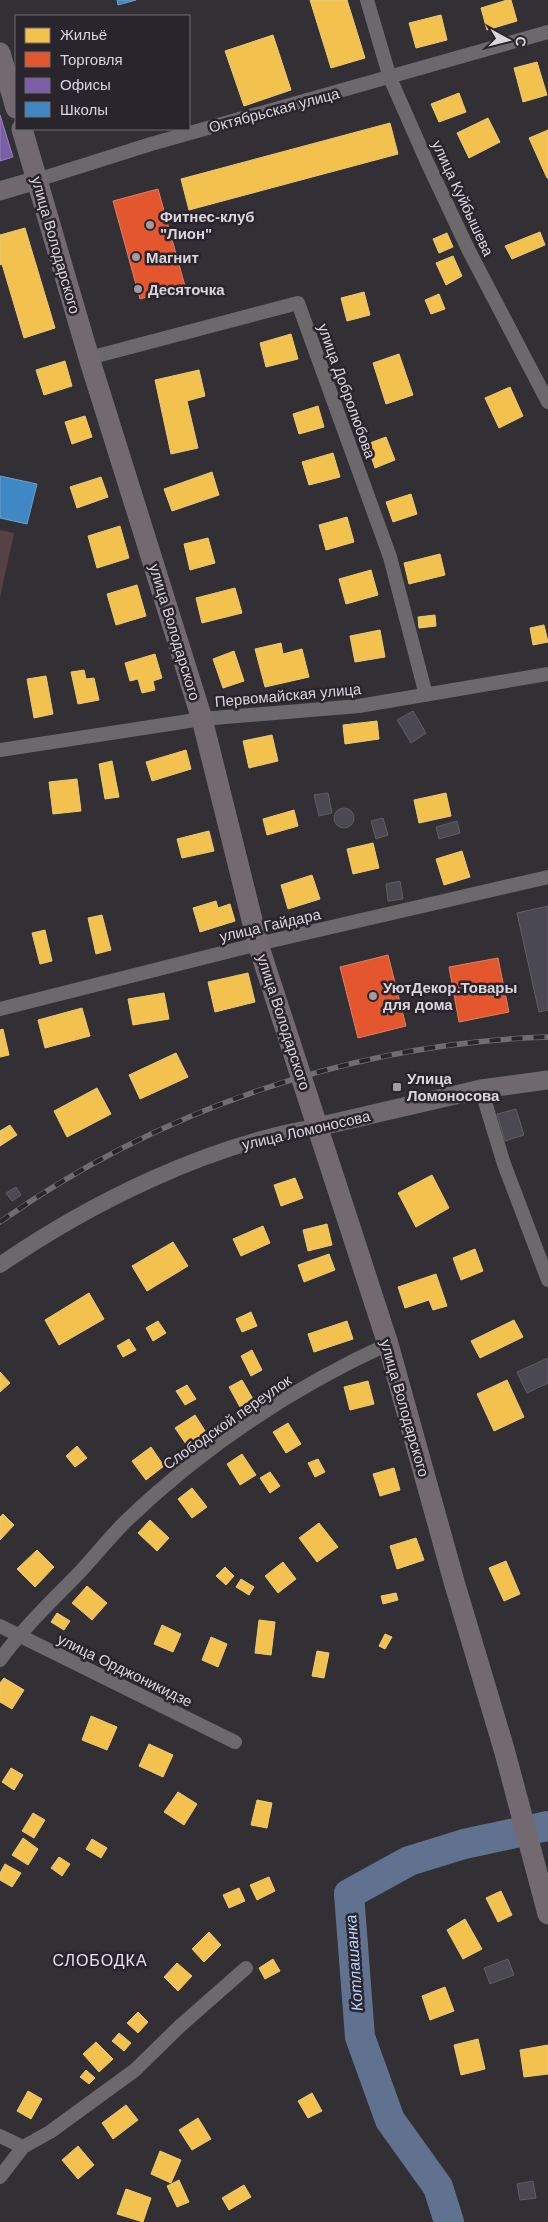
<svg xmlns="http://www.w3.org/2000/svg" width="548" height="2222" font-family="Helvetica,sans-serif">
<style>
.green{fill:#574144}
.homes{fill:#f2c14e;stroke:#ebc778}
.shops{fill:#e4572e;stroke:#e17d62}
.offices{fill:#7b5ea7;stroke:#9882b7}
.schools{fill:#3f88c5;stroke:#6e9fcc}
.lines{fill:none;stroke-linecap:round;stroke-linejoin:round}
.river{stroke:#60728f;stroke-width:30}
.building{fill:#4a4850;stroke:#605e63}
.minor{stroke:#6c696d;stroke-width:14}
.tertiary{stroke:#6c696d;stroke-width:16}
.secondary{stroke:#6f696f;stroke-width:19}
.primary{stroke:#736a71;stroke-width:21}
.rail-casing{stroke:#6f6d70;stroke-width:5.5}
.rail{stroke:#2a242d;stroke-width:4;stroke-dasharray:11;stroke-linecap:butt}
.poi-dot{fill:#a09ca1;stroke:#2a242d;stroke-width:2}
.labels{text-anchor:middle;dominant-baseline:central;stroke-width:5;stroke-linejoin:round;paint-order:stroke}
.street-label{font-size:15px;fill:#dad6db;stroke:#2a242d}
.poi-label{font-size:15px;font-weight:bold;fill:#dad6db;stroke:#2a242d;text-anchor:start}
.neighbourhood-label{font-size:16px;letter-spacing:1px;fill:#e9e1ed;stroke:#2a242d}
.water-label{font-size:16px;font-style:italic;fill:#b6d4ff;stroke:#2a242d}
</style>
<rect width="100%" height="100%" fill="#333035"/>
<!-- green -->
<path class="green" d="M0,530L14,533L0,597Z"/>
<!-- homes -->
<path class="homes" d="M310,0H347L365,58L331,68Z
M507,0H511L517,21L487,30L481,8Z
M441,15L447,40L416,48L409,23Z
M273,35L291,90L244,106L225,51Z
M537,62L547,95L523,102L514,68Z
M459,93L466,112L439,122L431,104Z
M488,118L500,142L469,158L457,133Z
M390,123L398,154L189,210L181,179Z
M548,130V178H547L529,138Z
M25,228L55,328L24,338L2,264L0,265V235Z
M540,232L545,245L512,259L505,246Z
M447,233L453,247L439,253L433,239Z
M453,256L462,276L446,285L436,263Z
M364,292L370,315L347,321L341,298Z
M439,294L445,309L431,314L425,300Z
M291,334L298,359L266,367L260,343Z
M399,354L413,395L386,404L373,363Z
M65,361L72,386L44,395L36,370Z
M199,370L205,396L187,401L198,448L171,454L155,380Z
M510,387L523,416L499,428L485,398Z
M318,406L324,427L299,434L293,414Z
M85,416L92,437L72,444L65,422Z
M386,437L395,460L375,468L367,444Z
M333,453L340,477L309,485L302,462Z
M212,472L219,495L172,511L164,489Z
M101,477L108,497L77,508L70,487Z
M411,494L417,514L393,522L386,502Z
M347,517L354,542L326,550L319,525Z
M120,526L129,558L97,568L88,536Z
M208,538L215,563L190,570L184,544Z
M440,554L445,575L409,584L404,563Z
M371,570L378,595L346,604L339,579Z
M137,585L146,616L116,625L107,594Z
M235,588L242,613L202,623L196,598Z
M435,615L436,626L419,628L418,617Z
M544,625L548,642L533,645L530,628Z
M380,630L385,657L355,662L350,636Z
M281,643L283,654L302,649L309,677L265,687L255,649Z
M234,651L244,681L223,688L213,659Z
M155,654L162,678L153,681L155,690L142,693L138,679L130,681L125,663Z
M84,670L86,679L94,678L99,700L78,704L71,672Z
M46,676L53,714L34,718L27,679Z
M377,721L379,739L345,744L343,725Z
M272,735L278,761L249,768L243,741Z
M186,750L191,769L152,781L146,762Z
M112,761L119,797L105,799L99,764Z
M77,779L81,811L53,814L49,782Z
M446,793L451,816L419,823L414,800Z
M294,810L298,826L267,835L263,819Z
M209,831L214,851L182,858L177,839Z
M373,843L379,868L353,874L347,849Z
M462,851L470,877L444,885L436,859Z
M312,875L320,899L288,909L281,885Z
M216,901L218,908L230,904L235,921L200,932L193,908Z
M102,915L111,950L96,954L88,918Z
M45,930L52,961L40,964L32,933Z
M248,973L255,1002L215,1012L208,982Z
M164,993L169,1019L133,1025L128,999Z
M82,1008L90,1036L45,1048L38,1020Z
M3,1029L9,1055L0,1057V1030Z
M176,1053L188,1077L140,1099L129,1075Z
M97,1088L111,1114L67,1137L54,1111Z
M10,1125L17,1135L0,1146V1131Z
M432,1175L449,1208L416,1227L398,1193Z
M295,1178L303,1198L281,1206L274,1185Z
M327,1224L332,1245L308,1251L303,1230Z
M263,1226L270,1243L241,1256L233,1239Z
M173,1242L188,1266L147,1291L132,1266Z
M475,1249L483,1271L461,1280L453,1258Z
M329,1254L335,1270L304,1282L298,1265Z
M436,1274L447,1306L433,1310L429,1300L405,1308L398,1287Z
M89,1293L104,1319L59,1345L45,1320Z
M251,1312L257,1326L242,1332L236,1319Z
M514,1320L523,1337L480,1358L471,1341Z
M158,1321L166,1333L153,1341L146,1328Z
M347,1321L353,1339L314,1352L308,1334Z
M129,1339L136,1350L123,1357L117,1346Z
M252,1350L262,1370L251,1376L241,1356Z
M0,1372L10,1383L0,1392Z
M242,1380L253,1399L240,1407L229,1387Z
M507,1380L524,1417L494,1431L477,1394Z
M368,1381L374,1404L350,1410L344,1387Z
M187,1385L196,1399L185,1405L176,1391Z
M195,1415L207,1434L188,1447L175,1428Z
M288,1423L301,1444L286,1453L273,1432Z
M77,1446L87,1458L75,1467L66,1456Z
M151,1447L164,1466L146,1480L132,1461Z
M242,1454L256,1475L240,1485L227,1464Z
M318,1459L325,1472L315,1477L308,1463Z
M394,1468L400,1490L380,1496L373,1474Z
M270,1472L280,1486L270,1493L260,1478Z
M192,1488L207,1507L192,1518L178,1499Z
M3,1514L14,1525L0,1540V1517Z
M150,1520L169,1538L157,1551L138,1533Z
M319,1523L338,1547L317,1562L299,1538Z
M416,1538L424,1560L397,1569L390,1546Z
M37,1550L54,1567L35,1587L17,1569Z
M506,1561L520,1594L504,1601L489,1568Z
M283,1562L296,1579L278,1593L265,1576Z
M225,1567L234,1576L226,1585L216,1576Z
M241,1579L254,1587L249,1595L236,1587Z
M87,1586L107,1603L92,1620L72,1603Z
M396,1593L398,1600L383,1604L381,1596Z
M57,1613L70,1621L64,1630L51,1622Z
M259,1620L275,1622L271,1655L255,1653Z
M162,1625L181,1634L173,1652L154,1644Z
M385,1634L392,1637L385,1649L379,1646Z
M211,1637L227,1644L218,1667L202,1660Z
M317,1651L329,1653L324,1678L312,1676Z
M4,1678L24,1690L12,1709L0,1702V1683Z
M91,1716L117,1727L107,1750L82,1740Z
M149,1744L173,1755L163,1777L139,1766Z
M11,1768L23,1775L14,1790L2,1782Z
M178,1792L197,1804L184,1825L164,1812Z
M257,1800L272,1803L267,1828L251,1825Z
M33,1813L45,1820L34,1838L22,1831Z
M23,1838L38,1849L28,1865L12,1855Z
M92,1839L107,1848L101,1858L86,1849Z
M59,1857L70,1864L62,1876L51,1868Z
M5,1864L21,1873L12,1887L0,1880V1873Z
M269,1877L275,1891L257,1900L250,1885Z
M239,1888L245,1901L229,1908L223,1895Z
M501,1891L512,1915L498,1922L486,1898Z
M465,1919L482,1949L463,1959L447,1930Z
M209,1932L221,1945L204,1962L192,1949Z
M273,1959L280,1971L265,1979L259,1968Z
M177,1963L192,1976L178,1991L164,1977Z
M445,1987L454,2011L430,2020L422,1996Z
M138,2012L148,2022L138,2033L127,2023Z
M119,2033L131,2043L124,2051L112,2041Z
M478,2039L485,2069L461,2075L454,2045Z
M96,2042L113,2059L99,2072L83,2054Z
M548,2045V2074L524,2077L520,2050Z
M86,2070L95,2078L89,2084L80,2077Z
M28,2091L42,2099L31,2119L17,2111Z
M312,2093L322,2111L308,2118L298,2101Z
M126,2105L138,2120L113,2139L102,2123Z
M198,2118L211,2139L192,2150L179,2130Z
M78,2146L94,2165L78,2179L62,2160Z
M160,2151L181,2160L171,2183L151,2174Z
M179,2180L189,2202L177,2207L167,2186Z
M244,2185L251,2197L229,2210L222,2198Z
M126,2189L151,2198L143,2222L117,2214Z"/>
<!-- shops -->
<path class="shops" d="M158,189L185,286L140,299L113,201Z
M388,955L406,1026L358,1038L340,967Z
M498,958L509,1012L459,1022L449,967Z"/>
<!-- offices -->
<path class="offices" d="M0,115L13,157L0,161Z"/>
<!-- schools -->
<path class="schools" d="M117,0H136L118,5Z
M0,476L37,484L27,524L0,518Z"/>
<g class="lines">
<!-- river -->
<path class="river" d="M449,2222L438,2187L390,2120L360,2037L349,1894L409,1861L464,1844L548,1826"/>
</g>
<!-- building -->
<path class="building" d="M413,711L426,733L411,743L397,720Z
M328,793L332,813L319,816L314,795Z
M334 818a10 10 0 1 1 20 0a10 10 0 1 1-20 0Z
M383,818L388,835L376,839L371,821Z
M457,821L460,833L439,839L436,827Z
M400,881L403,899L388,901L386,884Z
M548,906V1010L539,1012L517,913Z
M516,1109L524,1135L505,1141L497,1114Z
M16,1187L21,1195L12,1201L6,1193Z
M548,1358V1383L527,1393L517,1372Z
M508,1959L514,1975L490,1984L484,1968Z
M533,2181L536,2198L520,2200L517,2184Z"/>
<g class="lines">
<!-- minor -->
<path class="minor" d="M367,0L390,78L427,162L469,251L548,402
M37,180L151,144L548,32
M89,358L298,303L390,557L426,695
M0,750L202,719L359,706L548,674
M0,1009L258,944L548,877
M481,1089L504,1164L548,1280
M0,1626L235,1742
M0,1660C23,1628 52,1601 79,1573C95,1556 109,1538 125,1522C201,1449 292,1388 388,1344
M0,2136L23,2147
M0,2177L23,2147L50,2132L135,2070L180,2026L246,1968"/>
<!-- tertiary -->
<path class="tertiary" d="M0,1265C90,1203 209,1144 317,1127"/>
<!-- secondary -->
<path class="secondary" d="M0,191L37,180
M317,1127L481,1089L548,1080"/>
<!-- primary -->
<path class="primary" d="M0,53L16,108
M22,129L89,358L202,719L258,944L388,1344L455,1585L504,1749L548,1914"/>
<defs>
<path id="rail" d="M0,1222C158,1110 354,1043 548,1037"/>
</defs>
<!-- rail casing -->
<use href="#rail" class="rail-casing"/>
<!-- rail -->
<use href="#rail" class="rail"/>
</g>
<!-- markers -->
<g class="poi-dot">
<circle cx="150" cy="225" r="5"/>
<circle cx="136" cy="257" r="5"/>
<circle cx="138" cy="289" r="5"/>
<circle cx="373" cy="996" r="5"/>
<rect x="392" y="1082" width="10" height="10" rx="2.5"/>
</g>
<g class="labels">
<!-- street labels -->
<g class="street-label">
<text transform="translate(274 110) rotate(-15)">Октябрьская улица</text>
<text transform="translate(463 198) rotate(65)">улица Куйбышева</text>
<text transform="translate(56 245) rotate(74)">улица Володарского</text>
<text transform="translate(347 391) rotate(70)">улица Добролюбова</text>
<text transform="translate(175 632) rotate(73)">улица Володарского</text>
<text transform="translate(288 695) rotate(-5)">Первомайская улица</text>
<text transform="translate(270 925) rotate(-13)">улица Гайдара</text>
<text transform="translate(284 1022) rotate(72)">улица Володарского</text>
<text transform="translate(306 1130) rotate(-13)">улица Ломоносова</text>
<text transform="translate(405 1408) rotate(74)">улица Володарского</text>
<text transform="translate(227 1422) rotate(-35)">Слободской переулок</text>
<text transform="translate(125 1670) rotate(26)">улица Орджоникидзе</text>
</g>
<!-- poi labels -->
<g class="poi-label">
<text x="160" y="216">Фитнес-клуб<tspan x="160" dy="17">"Лион"</tspan></text>
<text x="146" y="257">Магнит</text>
<text x="148" y="289">Десяточка</text>
<text x="383" y="987">УютДекор.Товары<tspan x="383" dy="17">для дома</tspan></text>
<text x="407" y="1078">Улица<tspan x="407" dy="17">Ломоносова</tspan></text>
</g>
<!-- neighbourhood labels -->
<g class="neighbourhood-label">
<text x="100" y="1960">СЛОБОДКА</text>
</g>
<!-- water labels -->
<g class="water-label">
<text transform="translate(354 1963) rotate(-94)">Котлашанка</text>
</g>
</g>
<!-- legend -->
<rect x="15" y="15" width="175" height="115" fill="#2a242d" stroke="#706b73"/>
<rect x="25" y="28" width="25" height="15" fill="#f2c14e" stroke="#706b73"/>
<text x="60" y="40" font-size="15" fill="#dad6db">Жильё</text>
<rect x="25" y="52" width="25" height="15" fill="#e4572e" stroke="#706b73"/>
<text x="60" y="65" font-size="15" fill="#dad6db">Торговля</text>
<rect x="25" y="78" width="25" height="15" fill="#7b5ea7" stroke="#706b73"/>
<text x="60" y="90" font-size="15" fill="#dad6db">Офисы</text>
<rect x="25" y="102" width="25" height="15" fill="#3f88c5" stroke="#706b73"/>
<text x="60" y="115" font-size="15" fill="#dad6db">Школы</text>
<!-- north arrow -->
<g transform="translate(508 40) rotate(97)" stroke="#2a242d" stroke-width="4" paint-order="stroke">
<path d="M0-4L9 19L0 12L-9 19Z" fill="#dad6db"/>
<text y="-8" font-size="14" font-weight="bold" text-anchor="middle" fill="#dad6db">С</text>
</g>
</svg>
